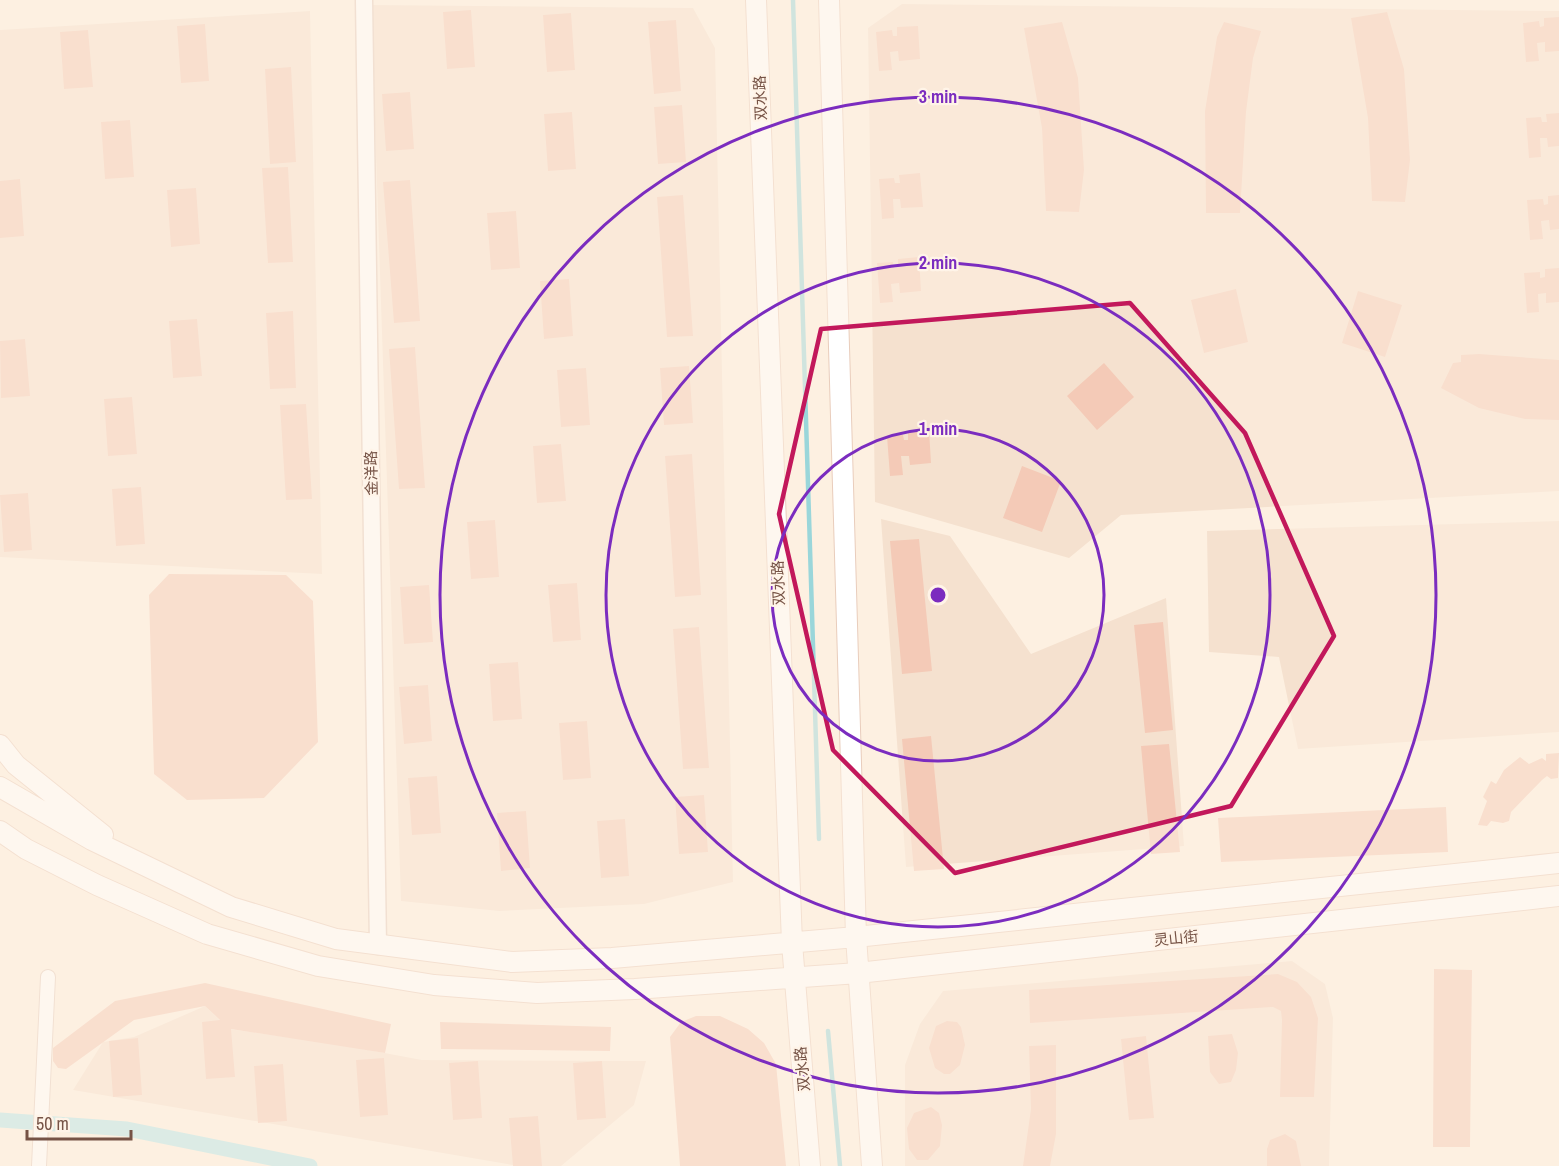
<svg xmlns="http://www.w3.org/2000/svg" width="1559" height="1166" font-family="'Archivo Narrow','Noto Sans SC',sans-serif">
<style>
.residential{fill:#f5e1cf}
.lines{fill:none;stroke-linecap:round;stroke-linejoin:round}
.stream{stroke:#9ad6da;stroke-width:4.5}
.canal{stroke:#b4e5e8;stroke-width:15}
.building{fill:#f4cab7}
.minor-casing{stroke:#e4cdbf;stroke-width:16}
.tertiary-casing{stroke:#e4cdbf;stroke-width:19}
.secondary-casing{stroke:#e9cdbc;stroke-width:22}
.minor{stroke:#fff;stroke-width:14}
.tertiary{stroke:#fff;stroke-width:16}
.secondary{stroke:#fff;stroke-width:20}
.marked{fill:none;stroke:#c2185b;stroke-width:4.5;stroke-linejoin:round}
.ring{fill:none;stroke:#7b2cbf;stroke-width:3}
.labels{text-anchor:middle;dominant-baseline:central;stroke-width:4.5;stroke-linejoin:round;paint-order:stroke}
.street-label{font-size:15px;fill:#765346;stroke:#fff4e8}
.centre{fill:#7b2cbf;stroke:#fff4e8;stroke-width:3}
.ring-label{font-size:18px;text-anchor:middle;font-weight:bold;fill:#7b2cbf;stroke:#fff4e8;stroke-width:4.5;stroke-linejoin:round;paint-order:stroke}
</style>
<rect width="100%" height="100%" fill="#fdf0e1"/>
<!-- residential -->
<path class="residential" d="M902,4L1559,11V491L1121,515L1069,558L875,502L868,28Z
M371,5L693,8L715,48L733,882L644,904L499,911L401,901Z
M310,11L322,574L0,557V30Z
M881,519L950,536L1031,654L1166,598L1184,846L906,867Z
M1559,521V732L1298,749L1279,657L1209,652L1207,531Z
M1292,961L1325,984L1333,1018L1329,1166H905V1065L920,1024L943,991Z
M205,1006L229,1029L342,1045L422,1060L646,1061L634,1105L561,1166H519L73,1090L103,1042L134,1037Z"/>
<g class="lines">
<!-- stream -->
<path class="stream" d="M793,0L819,839
M828,1031L840,1166"/>
<!-- canal -->
<path class="canal" d="M0,1120L127,1129L310,1166"/>
</g>
<!-- building -->
<path class="building" d="M471,10L475,67L447,69L443,12Z
M1387,12L1404,69L1410,160L1405,202L1372,201L1368,118L1351,18Z
M571,13L575,70L547,72L543,15Z
M1559,17V51L1545,52V42L1537,43L1539,61L1526,62L1523,23L1539,21L1540,27L1544,26V18Z
M676,20L681,91L654,94L648,22Z
M1062,22L1078,78L1084,170L1079,212L1046,211L1042,128L1024,28Z
M1224,22L1261,31L1253,58L1246,112L1240,213H1206L1205,111L1217,37Z
M205,24L209,81L181,83L177,26Z
M918,26L920,59L899,61L898,51L890,52L892,70L879,71L876,32L892,30L893,36H897V27Z
M88,30L93,87L64,89L60,32Z
M291,67L296,162L270,164L265,69Z
M410,92L414,149L386,151L382,94Z
M682,105L686,162L658,164L654,107Z
M572,112L576,169L548,171L544,114Z
M1559,113V146L1548,147L1547,138H1540L1541,157L1529,158L1526,118L1541,117L1542,122H1547L1546,114Z
M130,120L134,177L105,179L101,122Z
M288,167L293,262L268,263L262,168Z
M920,173L923,207L901,208L900,199H893L894,218L882,219L879,179L894,178L895,183H900L899,175Z
M20,179L24,236L0,238V181Z
M410,180L420,321L394,323L383,182Z
M196,188L200,244L171,247L167,190Z
M683,195L693,336L667,337L657,197Z
M1559,195V229L1550,230L1549,220L1541,221L1543,239L1530,240L1527,200L1543,199L1544,205L1548,204V196Z
M516,211L520,268L491,270L487,213Z
M919,257L921,291L900,293L899,283L891,284L893,302L880,303L877,263L893,262L894,268L898,267V259Z
M1559,268V302L1546,303V293L1538,294L1539,312L1527,313L1524,273L1540,272V278L1545,277V269Z
M569,279L573,336L544,339L540,281Z
M1236,289L1248,342L1204,353L1191,300Z
M1358,291L1402,305L1385,357L1342,343Z
M293,311L296,388L270,389L266,313Z
M197,319L202,376L173,378L169,321Z
M25,339L30,396L1,398L0,341Z
M415,347L425,488L399,489L389,349Z
M1479,354L1559,360V420L1525,419L1479,408L1441,388L1453,363L1461,362V355Z
M1104,363L1134,397L1097,430L1067,396Z
M689,366L693,423L664,425L660,368Z
M586,368L590,425L561,427L557,370Z
M132,397L137,454L108,456L104,399Z
M306,404L312,499L286,500L280,405Z
M929,430L931,463L910,465L909,456H901L903,475L890,476L887,436L903,435L904,440H908V432Z
M561,444L566,501L537,503L533,446Z
M692,454L701,595L675,597L665,456Z
M1022,466L1061,481L1042,532L1003,518Z
M141,487L145,544L116,546L112,489Z
M28,493L32,550L4,552L0,495Z
M495,520L499,577L471,579L467,522Z
M919,539L932,671L902,674L890,541Z
M169,574L286,575L313,601L318,742L264,798L187,800L154,774L149,595Z
M577,583L581,640L553,642L548,585Z
M429,585L433,642L404,644L400,587Z
M1163,622L1173,730L1145,733L1134,625Z
M699,627L709,768L683,769L673,629Z
M518,662L522,719L493,721L489,664Z
M428,685L432,741L404,744L399,687Z
M587,721L591,778L563,780L559,723Z
M931,736L944,869L914,871L902,739Z
M1169,744L1180,852L1151,854L1141,746Z
M1559,753L1558,778L1551,779L1547,776L1542,780L1511,812L1509,821L1503,823L1491,821L1487,826L1478,825L1487,801L1483,797L1491,781L1496,784L1504,770L1520,757L1529,764L1542,758L1546,761V754Z
M437,776L441,833L412,835L408,778Z
M704,795L708,852L679,854L675,797Z
M1446,807L1448,852L1221,862L1218,818Z
M526,811L530,868L501,871L497,813Z
M625,819L629,876L601,878L597,821Z
M1434,969L1472,970L1470,1147H1433Z
M1278,974L1297,982L1311,997L1318,1018L1314,1097H1280L1282,1020L1281,1011L1273,1007L1030,1023L1029,990Z
M205,983L391,1024L385,1053L231,1029L235,1077L206,1079L202,1022L220,1020L205,1006L134,1020L66,1069L58,1068L53,1061V1048L115,1001Z
M696,1016H720L748,1029L764,1043L776,1064L786,1166H680L670,1037L681,1022Z
M947,1021L957,1022L961,1027L965,1045L960,1065L950,1074H944L935,1068L929,1048L936,1026Z
M440,1022L611,1027L610,1051L441,1049Z
M1232,1034L1238,1053L1236,1070L1231,1082L1219,1084L1210,1072L1208,1036Z
M1146,1036L1154,1118L1129,1120L1121,1039Z
M138,1038L142,1095L113,1097L109,1041Z
M1056,1045V1134L1050,1166H1023L1031,1109L1029,1046Z
M384,1058L388,1115L360,1117L356,1060Z
M478,1061L482,1118L453,1120L449,1063Z
M602,1061L606,1118L577,1120L573,1063Z
M283,1064L287,1121L258,1123L254,1066Z
M931,1107L939,1113L942,1125L940,1146L928,1160H917L909,1149L907,1128L914,1113Z
M538,1116L542,1166H513L509,1118Z
M1285,1134L1296,1141L1301,1166H1267V1149L1270,1140Z"/>
<g class="lines">
<defs>
<path id="minor" d="M39,1166L48,977"/>
<path id="tertiary" d="M364,0L378,946"/>
<path id="secondary" d="M756,0L792,943L810,1166
M829,0L856,937L872,1166
M0,745L16,765L103,835
M0,787L92,840L231,907L336,939L512,962L612,958L856,937L1559,863
M0,831L26,849L97,885L207,934L318,966L434,985L537,993L635,989L858,973L1559,896"/>
</defs>
<!-- minor casing -->
<use href="#minor" class="minor-casing"/>
<!-- tertiary casing -->
<use href="#tertiary" class="tertiary-casing"/>
<!-- secondary casing -->
<use href="#secondary" class="secondary-casing"/>
<!-- minor -->
<use href="#minor" class="minor"/>
<!-- tertiary -->
<use href="#tertiary" class="tertiary"/>
<!-- secondary -->
<use href="#secondary" class="secondary"/>
</g>
<!-- marked area -->
<path d="M0 0H1559V1166H0ZM1130,303L1245,433L1334,636L1231,806L955,873L833,750L779,514L821,329Z" fill="#fdf0e1" fill-opacity=".55" fill-rule="evenodd"/>
<path class="marked" d="M1130,303L1245,433L1334,636L1231,806L955,873L833,750L779,514L821,329Z"/>
<!-- distance rings -->
<g class="ring">
<circle cx="938" cy="595" r="166"/>
<circle cx="938" cy="595" r="332"/>
<circle cx="938" cy="595" r="498"/>
</g>
<g class="labels">
<!-- street labels -->
<g class="street-label">
<text transform="translate(760 98) rotate(-92)">双水路</text>
<text transform="translate(371 473) rotate(-91)">金洋路</text>
<text transform="translate(778 583) rotate(-92)">双水路</text>
<text transform="translate(1176 938) rotate(-6)">灵山街</text>
<text transform="translate(802 1069) rotate(-95)">双水路</text>
</g>
</g>
<circle cx="938" cy="595" r="9" class="centre"/>
<g class="ring-label">
<text x="938" y="103">3 min</text>
<text x="938" y="269">2 min</text>
<text x="938" y="435">1 min</text>
</g>
<!-- scale -->
<path d="M27 1130v9h104v-9" fill="none" stroke="#765346" stroke-width="3"/>
<text x="36" y="1130" font-size="18" fill="#765346" stroke="#fff4e8" stroke-width="4.5" paint-order="stroke">50 m</text>
</svg>
